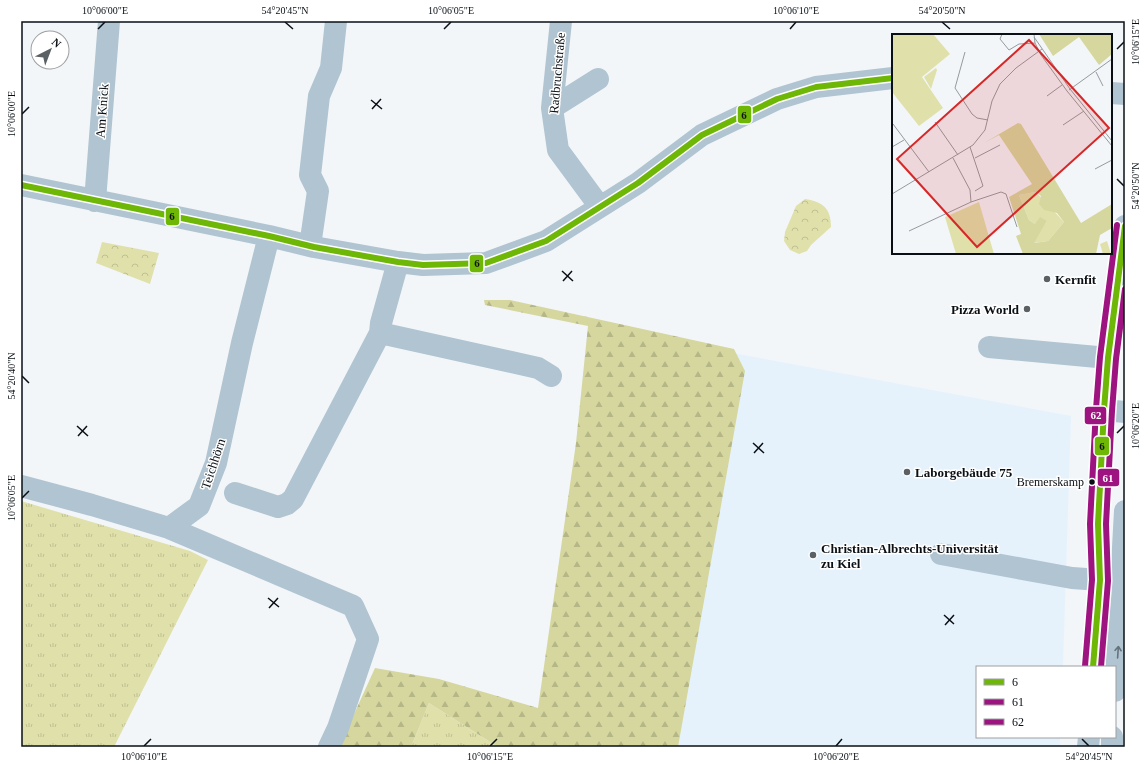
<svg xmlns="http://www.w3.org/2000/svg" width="1146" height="768" font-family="'Times New Roman',serif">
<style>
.built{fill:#e5f2fc}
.grass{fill:url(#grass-tufts)}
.forest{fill:url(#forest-firs)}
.park{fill:url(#park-crowns)}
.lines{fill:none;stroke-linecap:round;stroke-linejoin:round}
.minor{stroke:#b1c4d1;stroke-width:22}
.bus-1-casing{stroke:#fff;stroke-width:9}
.bus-2-casing{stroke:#fff;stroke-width:9}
.bus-3-casing{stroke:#fff;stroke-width:9}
.bus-1{stroke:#6eb706;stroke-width:6}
.bus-2{stroke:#9d1380;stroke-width:6}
.bus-3{stroke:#9d1380;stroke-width:6}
.oneway{stroke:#65737c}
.ticks{fill:none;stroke:#090f14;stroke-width:1.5}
.poi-dot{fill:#5b6064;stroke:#fff;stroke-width:1.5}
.bus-dot{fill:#090f14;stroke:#fff;stroke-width:1.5}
.labels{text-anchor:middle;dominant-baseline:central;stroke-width:3;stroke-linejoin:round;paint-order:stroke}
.bus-label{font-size:12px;fill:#090f14;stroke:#fff;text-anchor:end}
.street-label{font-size:13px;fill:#090f14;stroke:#fff}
.poi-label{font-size:13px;font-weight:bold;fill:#090f14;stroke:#fff;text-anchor:start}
.inset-road{fill:none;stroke:#959a9d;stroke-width:1}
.view{fill:#d62828;fill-opacity:0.15;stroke:#d62828;stroke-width:2}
.inset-edge{fill:none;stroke:#090f14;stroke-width:2}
.line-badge{stroke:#fff;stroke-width:1.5}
.badge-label{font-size:11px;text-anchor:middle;font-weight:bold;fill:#fff}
.pale-badge-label{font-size:11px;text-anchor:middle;font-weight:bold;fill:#111}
.neatline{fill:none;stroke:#090f14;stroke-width:1.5}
.ticks-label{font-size:10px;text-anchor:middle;fill:#090f14}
</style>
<defs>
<pattern id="grass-tufts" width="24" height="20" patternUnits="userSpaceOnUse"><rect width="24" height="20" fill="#e0e1aa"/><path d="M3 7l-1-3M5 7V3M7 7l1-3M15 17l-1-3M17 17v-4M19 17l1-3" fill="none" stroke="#bfc091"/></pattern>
<pattern id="forest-firs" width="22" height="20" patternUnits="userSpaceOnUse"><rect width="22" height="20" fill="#d6d79e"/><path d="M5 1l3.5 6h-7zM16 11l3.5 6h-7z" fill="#b6b787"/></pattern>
<pattern id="park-crowns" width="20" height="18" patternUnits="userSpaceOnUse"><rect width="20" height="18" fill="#e0e1aa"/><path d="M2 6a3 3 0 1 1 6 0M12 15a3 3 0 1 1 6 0" fill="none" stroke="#bfc091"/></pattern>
</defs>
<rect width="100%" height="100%" fill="#f2f6f9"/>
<!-- built -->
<path class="built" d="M588,326L1071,416L1063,667H977V737H1060V747H677L576,443Z"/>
<!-- grass -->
<path class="grass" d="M21,501L190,551L208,560L114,747H21Z
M429,703L498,747H411Z"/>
<!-- forest -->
<path class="forest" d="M484,300H510L734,349L745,371L678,747H498L429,703L411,747H339L375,668L439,679L538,708L576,443L588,326L485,305Z"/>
<!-- park -->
<path class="park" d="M805,199C823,202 831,208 831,227L811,245L807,251L799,254L790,250L784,241L785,232L796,206Z
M102,242L159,253L150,284L96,263Z"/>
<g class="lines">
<!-- minor -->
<path class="minor" d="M561,21L552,108L558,150L600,207
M1111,93L1125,94
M552,108L598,79
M21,185L269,236L314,247L398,262L423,265L486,263L546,241L638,183L702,135L777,99L816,87L893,78
M95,201L109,21
M310,246L318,191L310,175L319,96L331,68L336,21
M380,333L538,368L551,376
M989,347L1108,358
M1104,410L1125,412
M21,486L92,505L169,528L199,506L216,463L242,343L269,236
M235,493L278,507L287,504L293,499L380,333L381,323L398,262
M169,528L353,606L368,639L338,728L329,747
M941,554L1072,578L1100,580
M1093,667L1100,580L1098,524L1104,410L1108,358L1125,226
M1115,691L1125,511
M1088,747L1089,737
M1112,747V737"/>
<defs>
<path id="bus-1" d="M21,185L269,236L314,247L398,262L423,265L486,263L546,241L638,183L702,135L777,99L816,87L893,78
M1093,667L1100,580L1098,524L1104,410L1108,358L1125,226"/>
<path id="bus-2" d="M1101,667L1108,581L1106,524L1112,411L1116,359L1125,289"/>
<path id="bus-3" d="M1085,666L1092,580L1090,524L1096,409L1100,357L1117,225"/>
</defs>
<!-- bus-1 casing -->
<use href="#bus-1" class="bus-1-casing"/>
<!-- bus-2 casing -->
<use href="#bus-2" class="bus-2-casing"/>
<!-- bus-3 casing -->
<use href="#bus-3" class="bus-3-casing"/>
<!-- bus-1 -->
<use href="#bus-1" class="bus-1"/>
<!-- bus-2 -->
<use href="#bus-2" class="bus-2"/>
<!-- bus-3 -->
<use href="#bus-3" class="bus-3"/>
</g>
<!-- one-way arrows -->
<defs><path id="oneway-shaft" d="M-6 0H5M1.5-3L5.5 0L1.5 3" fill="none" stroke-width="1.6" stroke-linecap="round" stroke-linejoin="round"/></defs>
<use class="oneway" href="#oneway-shaft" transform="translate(1118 652) rotate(-86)"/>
<!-- ticks -->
<path class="ticks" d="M285,22L293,29M942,22L950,29M98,29L105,22M444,29L451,22M790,29L796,22M1117,49L1124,42M371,100L382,109M372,109L381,99M22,114L29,107M1117,179L1124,186M562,271L573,281M563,281L572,271M22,376L29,383M77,426L88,436M1117,433L1124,426M78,436L87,426M753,443L764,453M754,453L763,443M22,498L29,491M268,598L279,607M269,608L278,598M944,615L954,624M945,625L954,615M1082,739L1089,746M144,746L151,739M490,746L497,739M836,746L842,739"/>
<!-- markers -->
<g class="poi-dot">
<circle cx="1047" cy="279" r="4"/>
<circle cx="1027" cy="309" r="4"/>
<circle cx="907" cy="472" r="4"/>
<circle cx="813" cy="555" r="4"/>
</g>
<circle class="bus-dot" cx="1092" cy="482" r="3.5"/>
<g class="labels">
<!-- bus labels -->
<g class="bus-label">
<text x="1084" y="482">Bremerskamp</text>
</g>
<!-- street labels -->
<g class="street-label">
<text transform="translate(557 73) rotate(-85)">Radbruchstraße</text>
<text transform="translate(102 111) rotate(-86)">Am Knick</text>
<text transform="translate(213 464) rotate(-72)">Teichhörn</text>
</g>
<!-- poi labels -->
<g class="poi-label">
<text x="1055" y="279">Kernfit</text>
<text x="1019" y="309" text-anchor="end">Pizza World</text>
<text x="915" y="472">Laborgebäude 75</text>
<text x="821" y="548">Christian-Albrechts-Universität<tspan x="821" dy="15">zu Kiel</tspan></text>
</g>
</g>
<!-- overview -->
<g transform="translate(892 34)">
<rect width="220" height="220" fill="#f2f6f9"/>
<path d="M144,158L172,188L156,207L141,209L155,187L143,190L137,186L127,161ZM87,168L102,220H64L53,183Z" fill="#e0e1aa"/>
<path d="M147,0H220V20L207,31L187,3L161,22ZM126,89L129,90L189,189L220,170V194L208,201L204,220H131L124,202L129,200L117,163L140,150L107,101L92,109ZM144,158L149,162L147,170L152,176L165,179L172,188L156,207L142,209L155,187L148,183L143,190L137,186L127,161Z" fill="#d6d79e" fill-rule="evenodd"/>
<path d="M44,34L45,36L39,55L32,43Z" fill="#e0e1aa"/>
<path d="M0,0H41L58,20L30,43L51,74L27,92L0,58ZM215,207L219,220H211L208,210Z" fill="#e0e1aa"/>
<path class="inset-road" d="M110,0L108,5L117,16L127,10L143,9M142,0L143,9L149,21L175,57L220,112M142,3L178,55L220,107M73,18L63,54L80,80L85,84L96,86M204,38L211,52M177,56L220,25M155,62L170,51M43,88L66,121M1,90L37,138M171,91L192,77M0,113L12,106M78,113L91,152L83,157M83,124L108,111M203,135L220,126M0,160L81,111L93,96L100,67L108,50L124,34L150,15M79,168L109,158L114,160L125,193M17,197L79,168L78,156L61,124"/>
<path class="view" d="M137,6L217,94L85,213L5,125Z"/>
<rect width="220" height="220" class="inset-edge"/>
</g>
<g class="line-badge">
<rect x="737" y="105" width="15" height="19" rx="4" fill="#6eb706"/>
<rect x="165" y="207" width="15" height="19" rx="4" fill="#6eb706"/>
<rect x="469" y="254" width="15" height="19" rx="4" fill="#6eb706"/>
<rect x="1084" y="406" width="23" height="19" rx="4" fill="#9d1380"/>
<rect x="1094" y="436" width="16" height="20" rx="4" fill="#6eb706"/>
<rect x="1097" y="468" width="23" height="19" rx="4" fill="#9d1380"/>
</g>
<g class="badge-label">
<text x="1096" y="419">62</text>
<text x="1108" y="482">61</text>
</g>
<g class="pale-badge-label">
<text x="744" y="119">6</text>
<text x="172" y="220">6</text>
<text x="477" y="267">6</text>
<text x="1102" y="450">6</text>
</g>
<!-- border -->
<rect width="1146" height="768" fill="none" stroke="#ffffff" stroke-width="44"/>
<!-- legend -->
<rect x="976" y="666" width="140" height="72" fill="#ffffff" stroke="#9d9fa1"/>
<rect x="984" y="679" width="20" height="6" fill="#6eb706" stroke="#9d9fa1"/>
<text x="1012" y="686" font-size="12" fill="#090f14">6</text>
<rect x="984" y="699" width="20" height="6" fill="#9d1380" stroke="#9d9fa1"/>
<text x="1012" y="706" font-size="12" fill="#090f14">61</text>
<rect x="984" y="719" width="20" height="6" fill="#9d1380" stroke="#9d9fa1"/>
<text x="1012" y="726" font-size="12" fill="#090f14">62</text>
<!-- north arrow -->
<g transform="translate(50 50) rotate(42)"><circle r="19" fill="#ffffff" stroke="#9d9fa1"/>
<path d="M0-3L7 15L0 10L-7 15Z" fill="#5b6064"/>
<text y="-6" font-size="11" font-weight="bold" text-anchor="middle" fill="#090f14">N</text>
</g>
<rect x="22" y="22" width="1102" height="724" class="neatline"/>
<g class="ticks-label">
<text x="105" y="14">10°06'00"E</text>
<text x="285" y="14">54°20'45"N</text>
<text x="451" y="14">10°06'05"E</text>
<text x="796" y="14">10°06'10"E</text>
<text x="942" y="14">54°20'50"N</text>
<text transform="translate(1135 42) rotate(-90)" y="4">10°06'15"E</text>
<text transform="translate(11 114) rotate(-90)" y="4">10°06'00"E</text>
<text transform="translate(1135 186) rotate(-90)" y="4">54°20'50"N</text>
<text transform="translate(11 376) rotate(-90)" y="4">54°20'40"N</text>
<text transform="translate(1135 426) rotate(-90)" y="4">10°06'20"E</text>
<text transform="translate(11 498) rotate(-90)" y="4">10°06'05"E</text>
<text x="144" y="760">10°06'10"E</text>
<text x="490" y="760">10°06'15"E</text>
<text x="836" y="760">10°06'20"E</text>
<text x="1089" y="760">54°20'45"N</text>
</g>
</svg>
